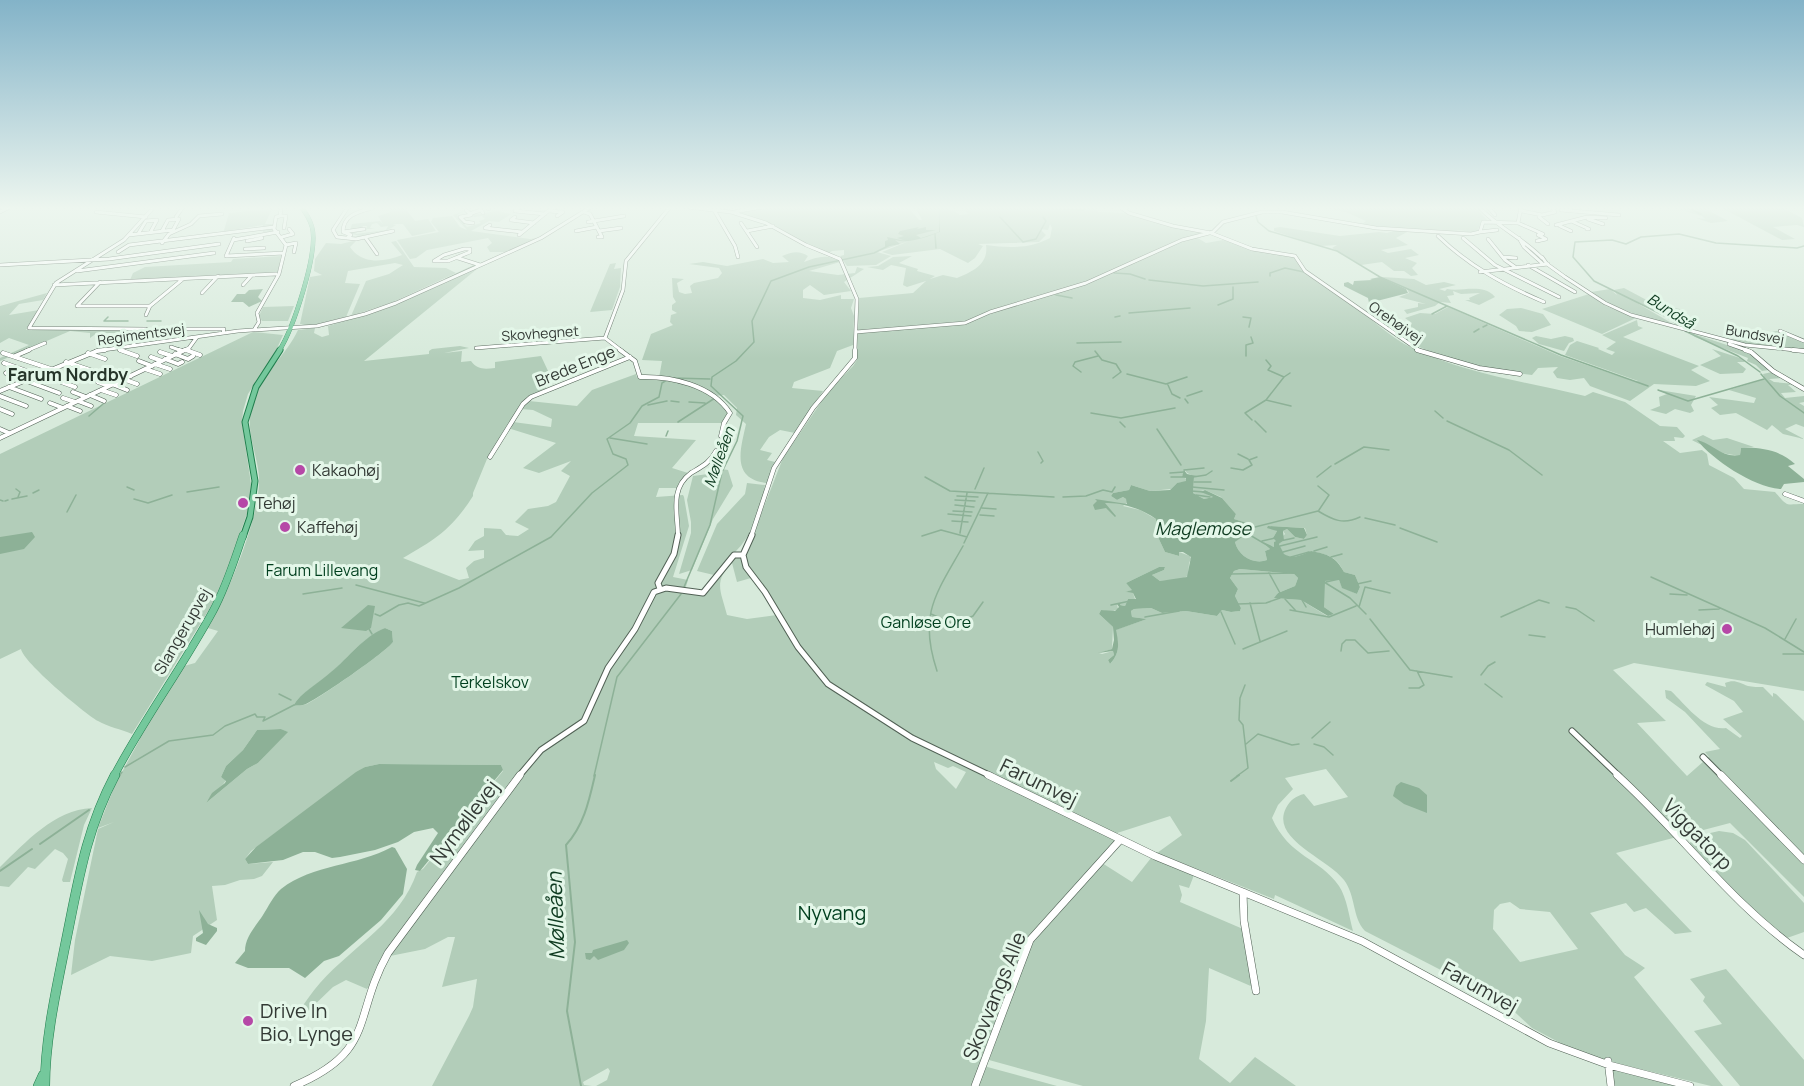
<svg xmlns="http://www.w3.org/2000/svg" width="1804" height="1086" font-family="Manrope,sans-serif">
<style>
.green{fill:#b2cdb9;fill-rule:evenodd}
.water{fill:#8db197}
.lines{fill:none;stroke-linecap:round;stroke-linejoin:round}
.stream-far1{stroke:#8db197;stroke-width:1.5}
.stream{stroke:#8db197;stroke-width:2}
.minor-far3-casing{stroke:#516155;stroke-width:4}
.minor-far2-casing{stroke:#516155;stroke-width:5}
.minor-far1-casing{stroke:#516155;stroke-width:7}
.minor-casing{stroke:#516155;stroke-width:8}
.major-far3-casing{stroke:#217e4d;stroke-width:4.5}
.major-far2-casing{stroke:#217e4d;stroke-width:7}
.major-far1-casing{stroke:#217e4d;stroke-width:8}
.major-casing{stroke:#217e4d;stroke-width:10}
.minor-far3{stroke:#fff;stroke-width:3}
.minor-far2{stroke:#fff;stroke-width:4}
.minor-far1{stroke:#fff;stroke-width:5}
.minor{stroke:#fff;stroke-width:7}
.major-far3{stroke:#74c89c;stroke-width:4}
.major-far2{stroke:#74c89c;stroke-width:5}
.major-far1{stroke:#74c89c;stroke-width:7}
.major{stroke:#74c89c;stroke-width:9}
.poi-dot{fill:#b648a7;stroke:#e4f7e9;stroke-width:2}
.labels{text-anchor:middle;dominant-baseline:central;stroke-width:6;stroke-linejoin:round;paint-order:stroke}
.far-street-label{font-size:14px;fill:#333a35;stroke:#e4f7e9}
.far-water-label{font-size:15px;font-style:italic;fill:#0e3b20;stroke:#e4f7e9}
.street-label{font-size:16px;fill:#333a35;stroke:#e4f7e9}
.poi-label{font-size:16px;fill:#333a35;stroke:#e4f7e9;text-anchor:start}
.park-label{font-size:16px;fill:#003f1e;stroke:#e4f7e9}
.far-district-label{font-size:18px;font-weight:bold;fill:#26352a;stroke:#e4f7e9}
.water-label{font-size:18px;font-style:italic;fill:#0e3b20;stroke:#e4f7e9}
.near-street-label{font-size:20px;fill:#333a35;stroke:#e4f7e9}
.near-park-label{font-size:20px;fill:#003f1e;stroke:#e4f7e9}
.near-poi-label{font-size:20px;fill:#333a35;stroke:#e4f7e9;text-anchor:start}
.near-water-label{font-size:21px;font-style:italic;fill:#0e3b20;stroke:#e4f7e9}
</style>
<rect width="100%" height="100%" fill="#d7eadb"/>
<!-- green -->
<path class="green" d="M387,207H407L404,209H406L415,221L428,219L436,231L412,236L403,224H393L396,225C385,233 365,239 350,237L360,236L348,233L358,232L355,234L386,230L388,226L381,227L377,223L372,224L370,228L375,229H367L365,232L367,226H363L361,229L350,230L352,224L380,221L383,224L378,216L391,212Z
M752,207H908L919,220H922L915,207C932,207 947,205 960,215L969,214L961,207H1101L1096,210L1098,212L1127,213L1177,228H1193L1208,232L1196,237L1206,243L1223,240L1257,250L1291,255L1299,259C1307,281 1331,289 1349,302C1370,317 1389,337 1412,348C1466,374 1527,382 1585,396L1593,392L1625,402L1660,426L1677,427L1685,436L1683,438L1674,437L1675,441H1663L1680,453L1702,450L1707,454L1709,465L1734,478L1744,489L1775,492C1789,508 1785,504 1804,504V691L1634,663L1613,670L1666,721L1637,723L1687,776L1704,761L1712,768L1705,759L1709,757L1705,752L1720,749L1685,712L1666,698L1665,690L1671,691C1686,705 1704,731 1726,728L1740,738L1742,736L1723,719L1743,712L1734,701L1705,685L1707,682L1726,687L1725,683C1735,679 1739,683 1748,686C1752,687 1759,687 1763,687L1773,697V693L1776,694L1804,721V859L1748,803H1746L1804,862V897L1730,823L1616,853L1692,932L1675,934L1646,908L1634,912L1626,903L1590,913L1625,955L1645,968L1634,977L1723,1086H1711L1611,1062L1566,1046L1532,1028L1505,1003L1365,931C1352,917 1356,896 1344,880C1327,858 1270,839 1286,808C1290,800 1296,796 1304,794L1314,806L1348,797L1326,769L1285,778L1293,789L1278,805L1272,818C1289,857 1320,858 1339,886C1347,898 1349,917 1353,931L1275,895L1274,899L1157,853L1182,835L1170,816L1114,834L1118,841L1037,931L1033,940L1035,941L1042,930L1102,863L1132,882L1151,858L1194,875L1189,888L1179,885L1182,895L1180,902L1243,929L1253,987L1209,968L1206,1021L1199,1059L1230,1083L1255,1057L1296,1086H1083L989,1060L1012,997L1010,996L980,1065L1057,1086H596L607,1080L610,1071L608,1068L583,1082L584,1085L592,1086H432L469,1016L473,1007L477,979L442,987L455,937H448L425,949L390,956L367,989L346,980L333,987L305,1014L298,1012C305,1003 312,992 320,983C354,945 400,922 417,872L423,869L503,771L501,765L379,764L365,767L251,851L245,859L248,864L273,862L262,876L254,879L240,880L225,885L212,886L217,920L193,936L191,953L152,961L110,956L71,975L75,940L98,829L114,822L98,828L115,785L140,739L139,736L184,666L195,663L218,631L208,628C228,594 261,515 259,477C257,453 246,432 251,409C257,377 285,358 298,330L315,328L314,333L322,337L329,335L328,326L393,306L475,268L477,269L364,361L429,354V351L432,349L460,346L469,348L444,353L462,351L461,362L471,361C477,370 485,369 495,368V362L541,356L549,373L539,376L547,389L527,397L521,404L487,459L473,493V496C452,529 436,539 403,558L459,580L469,578L466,568L474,561L484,558V550L468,551L475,541L484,536V528L501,529L506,535L518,536L529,529L515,522L528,509L548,506L556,502L570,476L561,471L571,461L539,473L523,468L556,443L511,429L513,422L551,427L552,419L533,410L521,409L529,401L577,406L592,390L636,374L637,378H659L662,361L642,360L651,334L673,325L670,322L671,315L677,313L672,310V305L676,302L673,297L672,278L684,279L677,283L679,292L685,294L692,293L690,286L694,283L718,278L722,273L719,268L689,264L703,262L727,266L763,259L773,263L789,262L782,256C792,252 799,250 808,256L804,262C817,257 828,253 840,262L809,271L838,275L855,273L857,267L864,269L844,282L851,291L824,295L810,285L803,290V298L820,300L841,295V299H854L851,308L854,316L853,345L837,351L830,368L794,382L792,388L823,391L795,433L780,430L769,437L760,450L772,453L767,460L775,462L767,483C730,479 741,448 746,424L736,415L737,408L724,395L715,396L698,389L717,399L729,410V415L723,423H638L634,436L696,440L672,468L688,473L677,488H659L656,497L683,495L684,497L689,526L673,577L688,580L685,590L702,592L708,589L714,575L697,571L717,524L745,494L747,483L765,485C761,514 752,537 730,557L745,555L783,458L828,392L853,366L857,360L859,298L913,293L926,281L907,287L903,285L906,268L891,265L883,270L867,267L878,266L893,257L912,256L899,263L918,269L917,271L935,276L930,279L943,275L957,278C972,272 989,264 986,245C1008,248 1030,249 1050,238L1052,228L1050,224L1048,230L1040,229L1046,235L1039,242L978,244L983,246L975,258L968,263L940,249L892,255L882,252L909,241L877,252L891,256L876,265L847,266L840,256L844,255V250L832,251L829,253L806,244L776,226L734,212L751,210ZM1185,470L1187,473L1194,476L1193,493L1204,499L1213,497L1201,491L1205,490L1221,497L1236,514L1234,519L1246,523L1244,526L1234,528L1243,530L1238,531L1242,536L1235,542C1238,556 1254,565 1267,560L1265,551L1270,549L1267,545L1274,547V542L1277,541L1273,538L1277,531L1268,526L1305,528L1307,535L1304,539L1295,537L1287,529L1283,531L1285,534L1283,536L1284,540L1279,544L1284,555C1294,560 1303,554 1311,551C1329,555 1336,556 1344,572L1355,575L1360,587L1357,594L1342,587L1339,580L1324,581V607L1334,614L1327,616L1301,600L1275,598L1278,593L1295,586L1298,578L1294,574L1240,569L1234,571L1230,578L1238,589L1235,596L1241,608L1240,611L1231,612L1222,610L1217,616L1186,611L1162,613L1151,608L1134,609L1131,611L1132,617L1147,619L1115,630C1119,644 1120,653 1110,664L1108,660L1114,655L1113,651L1102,654L1099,653L1112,649L1113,627L1099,614L1101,610L1111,612L1118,609L1117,604L1121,603L1120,605L1125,606L1128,599H1135L1133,593L1125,592L1133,590L1126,583L1159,567H1165L1164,570L1152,575L1160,581L1180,580L1188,576L1189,563L1191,559L1190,556L1179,552V556L1165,552L1157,535L1156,519L1140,510L1123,506L1128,502L1126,499L1123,497L1117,500L1111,496L1113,493L1129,490L1131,485L1150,491L1171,489L1177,483L1186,482L1187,479L1182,477ZM732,563L737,582L751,578L761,589L777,615L747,619L727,615C721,591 713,582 732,563ZM385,628L392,631L393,642C386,652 321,697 307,704C302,706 298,705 293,706C302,691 321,683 333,671C349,655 364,638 385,628ZM281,729L287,732L258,763L247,769L206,803C211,793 221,789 226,780L221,777L226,766L243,750L257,730ZM934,762L948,768L953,766L966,772L956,789L936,769ZM1510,902L1520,909L1550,912L1578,949L1520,962L1493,929L1494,910L1500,904Z
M1318,207H1475L1487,220L1481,222L1477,232C1469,234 1464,229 1456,231L1459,233L1361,225L1366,221L1346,212Z
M1702,207L1728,221L1711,223L1696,218L1705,219L1702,216L1678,209Z
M1720,207H1781L1802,218L1804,227L1797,225L1773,227L1795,239L1782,240Z
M272,209L265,224H273L272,229L275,232H263V225L226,231L223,234L229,213Z
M464,211L457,215L467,227L481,223L479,221L485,219L482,216L474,217L472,215L497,211L511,214L499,222L489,221L471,231L530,239L538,238L507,252H490L487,247L492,243L488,238L427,250L416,258L410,259L397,240L439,232L431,222L433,218L452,216L460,227L467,230L453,215Z
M1280,227L1340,236L1379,232L1387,233L1396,230L1409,231L1396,238L1408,245L1381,250L1388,253L1411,249L1419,255L1405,258L1417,263L1412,268L1418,275L1411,276L1404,271H1394L1382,262L1361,265L1332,248L1337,245L1320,246L1274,231V228Z
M357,240L350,247C362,265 384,262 402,255L391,242L396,241L414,267L446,268L456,273L393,302L351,316L366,281L389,274L403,265L395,263L348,271L345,283L360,284L346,317L310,326L300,324L310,277L322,275L314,271L315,259L326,243L341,244Z
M281,256L278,272L275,273L130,280L133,273L145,267L231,262L233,259Z
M616,263L614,269L621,268L620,287L612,310L590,312L610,264Z
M1382,277L1414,279L1426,285L1444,282L1456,285L1439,289L1445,291L1447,289C1462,292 1483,283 1495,297L1479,305L1465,300H1470L1469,298L1480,293L1461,294L1453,291L1454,295L1447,296L1451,303L1440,302L1435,306L1407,314L1404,310L1418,307V303L1426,304L1399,297L1409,293L1407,289Z
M1624,288L1656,305L1680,309L1679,314H1670L1637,303L1680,328C1648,319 1619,311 1591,292L1610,289L1617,295L1614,290Z
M47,293L43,300L19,304L9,315L39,310L26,330L125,329L123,333H97L90,338V333L70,331L0,361V358L29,345L9,338L0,343V306Z
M1589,294L1606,306L1636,318L1602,334L1542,309Z
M294,306L288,321H262L259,316L263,307Z
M1448,307L1560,356L1636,382L1638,381L1565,355L1570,345L1577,341L1599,348L1598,349L1612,355L1615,352L1606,349L1616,342L1602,335L1637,320L1638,326L1643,328L1623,337L1699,366L1691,370L1710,381L1696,386L1654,384L1630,401L1590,386L1584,378L1570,380L1557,378L1553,372L1558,367L1538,368L1532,375C1484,369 1434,361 1395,332L1409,328L1412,323L1405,318L1420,313L1435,314Z
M1521,308L1543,314L1551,325L1532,332L1519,331L1516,326L1499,315L1507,309Z
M1777,331L1804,341V349L1750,345L1728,340Z
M253,332L283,335L275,353L248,394L243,411L242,422L251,484L250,497L247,514L230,561L215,600L132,734C121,729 108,727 98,721C84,713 23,662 21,649L0,659V454Z
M1688,332L1748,352L1769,370L1762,371L1756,365L1747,361L1748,358L1695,337Z
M1536,336L1551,339L1565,336L1573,338L1574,341L1569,343L1564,351L1539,344L1532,338Z
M1712,349L1740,358L1745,362H1737L1746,369L1743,373L1720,374L1700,365L1721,356Z
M1772,372L1782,378L1769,379L1774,382L1795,384L1788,385L1796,392L1781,393L1785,398L1804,396V402L1799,403L1804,406V427L1796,424L1785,429L1804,439L1783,434L1772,425L1767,430L1736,413L1720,415L1711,408L1718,405L1709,397L1754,403L1756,398L1729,390L1765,379L1763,374Z
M1659,390L1696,396L1691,405L1694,411L1690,413L1675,409L1666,414L1650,410L1660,406L1659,397L1667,394Z
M1703,435L1713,440L1727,438L1754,447L1741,448L1740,455C1725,457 1695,442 1692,440Z
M716,468L728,470L733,486L713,519L692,570L679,574L691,533V522L687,500L693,476L716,473Z
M92,808L84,825L70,882H63L62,880L68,859L63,853L55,849L35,869L28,867L9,887L0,886V867C26,842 54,810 92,808Z
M1719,831L1733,833L1745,840L1804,903V932L1787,938L1778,936L1689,845L1693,837Z
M1726,969L1804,1060V1086H1740L1694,1031L1722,1024L1703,1001L1705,997L1690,979Z
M1617,1070L1675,1086H1614L1612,1071Z"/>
<!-- water -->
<path class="water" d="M939,207L940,232C927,237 909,244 895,240L900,244L885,247V241L888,240L887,237L906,241L897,238L904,236L898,234L900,231L919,227L917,229L926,227V230H936L916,235L921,238L939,232Z
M1380,277L1406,289L1408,293L1369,303L1368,298L1344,286V283L1348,282L1353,285L1354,281L1372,280L1370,279Z
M263,289L258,297L262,301L249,307L243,302H231L237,294H245L249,290Z
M1697,440C1714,444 1721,458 1740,455L1741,448C1760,447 1780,450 1795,464L1788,466L1804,479V482L1784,484L1781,489C1753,487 1713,460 1697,440Z
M1184,470L1187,474L1197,476L1194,477L1193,493L1204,499L1213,497L1201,492L1205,490L1222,498L1236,514L1234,519L1247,523L1234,528L1243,530L1238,531L1242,537L1235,542C1238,556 1254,565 1267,560L1265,551L1270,549L1263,542L1274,547V542L1276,541L1273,538L1277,531L1267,528L1268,526L1304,528L1307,535L1304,539L1295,537L1287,529L1283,531L1284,540L1279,544L1284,554C1294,560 1303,554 1311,551C1328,554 1336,557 1344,572L1355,575L1360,587L1357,594L1342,588L1339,580L1325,581L1324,607L1334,614L1328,616L1301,600L1274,598L1278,593L1295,586L1298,578L1294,574L1240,569L1234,571L1230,578L1238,589L1235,596L1241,608L1240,611L1231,612L1222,610L1217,616L1186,611L1162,613L1151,608L1134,609L1131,611L1132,617L1147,619L1116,630C1119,644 1120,653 1110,664L1108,660L1114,655L1113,651L1098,653L1112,649L1114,640L1113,627L1099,614L1101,610L1115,611L1119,607L1117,604L1121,603L1120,605L1125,606L1128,599H1136L1133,593L1125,592L1132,590L1126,583L1159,567H1165L1164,570L1152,575L1160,581L1187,577L1191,557L1183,552H1179V556L1165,552L1157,535L1156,519C1142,509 1122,502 1105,503L1116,516L1115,517L1106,508L1095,510L1093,505L1097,501L1095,499L1127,504L1126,499L1123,497L1117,500L1111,496L1113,493L1129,490L1131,485L1150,491L1170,490L1177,483L1186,481V478L1182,477Z
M32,532L35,537L24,549L0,554V537Z
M368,605L375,606L371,628L366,631L341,628Z
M385,628L392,631L393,642C386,652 321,697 306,704C302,706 298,705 293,706C301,692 319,683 331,672C349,657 363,637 385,628Z
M281,729L288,732L258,763L247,769L206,803L212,793L225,783L226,781L221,777L226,766L243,750L257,730Z
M379,764L501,765L503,770L420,871L415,870L417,865L438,833L433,828L414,832L398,842L375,850L340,857L332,858L315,852H303L283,860L248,864L245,859L256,847L356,772L365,767Z
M1401,782L1419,788L1427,795V813L1404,804L1393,796L1396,786Z
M392,847L395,848L407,869L403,894L381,920L339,956L324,961L305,978L289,968H248L235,963L245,951C245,937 256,926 263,915C268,907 274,895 281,889C313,864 357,866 392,847Z
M199,910L208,924L217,928V931L206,945L196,941V938L203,933Z
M627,940L629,943L624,950L598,960L594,956L590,960L586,959L585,953H592L593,950Z"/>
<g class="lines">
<!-- stream-far1 -->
<path class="stream-far1" d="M1023,207L1084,210
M1686,207L1701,214
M1256,216L1258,222L1269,231L1337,251L1380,277L1561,355L1648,386
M1000,217L1023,242L1036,239L1046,221L1043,217
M935,234L936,248
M1114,273L1130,274L1145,279
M1270,276V273L1285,268L1304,272
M446,279L476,265
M1149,280L1203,286L1258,282
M1056,295L1072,298
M1218,305L1233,299V287
M1129,313L1190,308
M1432,314L1447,306
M108,317L104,321H128
M1115,317L1120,316
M1243,317L1251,318L1249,327
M147,321H161
M1679,326L1667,317L1594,281L1573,257L1575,242L1612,240L1626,244L1641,237L1679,234L1716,243L1797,248L1804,246
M1483,327L1487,325
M1685,331L1738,356L1760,372
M1474,332L1479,329
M1077,343L1121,342
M1095,351L1102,360L1116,364L1121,372L1113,378
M1246,356V345L1253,343L1251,337
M1081,372L1073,366L1075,362L1098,356
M1127,374L1166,384L1187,377
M1761,374L1780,396L1804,413
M1284,377L1290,373
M673,378L710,379
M1168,385L1172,394L1180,398
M1658,390L1688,401L1764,379
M1187,396L1202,391
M1185,399L1188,403
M1266,400L1291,406
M671,401L679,402
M689,402L705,403
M648,405L667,401
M1435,411L1443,418
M1091,413L1121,418L1175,408
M89,416L103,404
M1252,420L1245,413L1266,400L1284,377L1268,370L1271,366L1266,360
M1255,421L1266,432
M1447,421L1509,450L1542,475
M678,422L715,398
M1120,422L1125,427
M1157,429L1181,465
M666,436L668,431
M610,438L647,444
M1038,452L1043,461L1041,463
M1238,454L1248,459
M1335,464L1364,447L1389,450
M1231,468L1243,470L1252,465L1249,460L1257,457
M1184,470L1204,468
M1170,473L1184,472
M925,477L950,491L1054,497
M1171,477H1185
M1193,477L1206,475L1212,471
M1317,477L1331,466
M1194,482H1211
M1318,486L1329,495L1319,510
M127,487L134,490
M1192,487L1224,490
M16,489L20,492L18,497
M975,489L984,468
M1191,491L1204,492
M187,492L219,487
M33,493L39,490
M1196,495L1210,497
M957,496L978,497
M1063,497L1086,496L1103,490L1112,492L1115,487
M12,499L27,496
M134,499L148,503L172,495
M0,500L3,501
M955,500L975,501
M5,501L8,500
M955,505L974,507
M982,508L996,509
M953,511L972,512
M67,512L76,495
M948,514L971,516
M980,515L994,516
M1365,518L1395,525
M952,521L968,522
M1400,528L1437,542
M1243,530L1318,511C1333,520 1343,525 1360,517
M1243,531L1272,548
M960,533L967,493
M922,536L941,530L967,537
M1262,541L1275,538
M1280,541L1294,538
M964,543L988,493
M1280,546L1317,537
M1314,551L1327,547
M1283,552L1305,546
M1291,557L1309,552
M1331,557L1342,554
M1269,573L1280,593
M1230,574L1295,573
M1651,577L1765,628L1804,652
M1324,582L1350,598L1366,614
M1326,582L1339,579
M1357,584L1371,581
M356,585L424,603
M684,587L710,525L722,472L737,441L743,416L711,386L712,377L736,361L754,342L752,321L771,281L809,267L874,253L888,246
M303,594L342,588
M1670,594L1687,595
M1285,599L1296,611
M1302,600L1306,607
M1250,603L1260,641
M1238,604L1266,603L1280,598
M1111,605L1130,601
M1359,607L1365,587L1390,593
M1566,607L1576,609L1594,621
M1290,610L1329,617L1356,606
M1699,610L1719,609
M1221,612L1235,644
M375,614L380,616L399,605L408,603L419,606L459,588L551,537L592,493L628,465L626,459L613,454L607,439L630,423L642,406L659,397L662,383L667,380
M931,614L954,624L973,616L983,602
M1145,617L1179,611
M1501,617L1539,600L1549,603
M1370,619L1410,670L1452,677
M369,629L372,634
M1529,635L1545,637
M1785,639L1796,619
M1243,649L1287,631
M1341,651L1342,644L1346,640H1355L1368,653L1389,651
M1783,654H1804
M937,671C918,614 936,594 963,546
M1481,675L1488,666L1495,662
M1485,684L1502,697
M1409,688H1419L1424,685L1417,671
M279,694L291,700
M1312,738L1330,722
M1246,744L1258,734L1292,745L1299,744
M1314,744L1324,747L1333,755
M125,767L169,741L213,735L225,726L255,714L257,717H265L263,721L294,705
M119,776L122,772
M594,776L617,677L681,594
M1237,776L1248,768L1243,725L1239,720L1240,698L1245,685"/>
<!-- stream -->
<path class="stream" d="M118,778L120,775
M1231,781L1239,775
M40,844L89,810
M0,871L32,849
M581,1086L567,1011L575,942L566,845C584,825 589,801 595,775"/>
<defs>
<path id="minor-far3" d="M348,207L333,230L337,237L356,239L393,231
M486,207L489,209
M519,207L515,211L545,214
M687,207L731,212L766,223L806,245L840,259L857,299L855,351
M1120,207L1129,213L1173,226L1211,233L1252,249L1295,256L1305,271L1420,351
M1479,207C1497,227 1523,238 1542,258
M1488,207L1495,215
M466,210L471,215L460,217L465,222L473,223
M714,210L735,246L738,257
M1561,210L1619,215
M549,211L563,212L557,216
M1522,211L1542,215L1555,212L1552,207
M0,212L10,207
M96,212L146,217
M584,212L590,214L602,237H598
M734,212L762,207
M469,214L481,210L483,213
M280,216H286L284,228
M176,217L183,207
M515,217L511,220L534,223
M1539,217L1548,224
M1588,219L1603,224
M1571,221L1589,229H1587
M588,222L624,216
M741,223L757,247
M1518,223L1543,234L1538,235L1546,239L1537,241
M490,225L485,228L522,232
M1556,225L1587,217L1606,218
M1560,226L1571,231
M162,231L168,220L179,219L173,230
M576,231L597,227
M599,231L621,228
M747,231L773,226
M343,232L364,229
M1480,232L1497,230
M138,234L146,221L157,220L150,233
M129,235L173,230
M519,235L553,207
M1438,236C1469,266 1504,285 1544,302
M282,237L293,234L289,229
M365,237L377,254
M234,238L226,256L284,253
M347,238L351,235L343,232C343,215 358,212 372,208L365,210
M1463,238L1495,265L1559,297
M1519,238L1524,247L1543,264
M1488,239L1505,260L1515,267
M233,240L278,232
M247,241L262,238
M162,243L169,234L191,224L199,216L222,214
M286,245L296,243L294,252
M245,249L264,248
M464,249H470V252L448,261H434L444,255Z
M118,252L129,245L274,227
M1503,257L1516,258
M1542,257L1547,264L1565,277L1605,303L1631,315L1745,345L1804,351
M458,258L480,265
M0,265L109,259L219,244
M1528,265L1575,292
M77,271L214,253
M1480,272L1548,264
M100,282L77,306H150L183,279
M54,285L276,274
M243,285L252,275
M202,293L218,276
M146,315L150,306
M29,328L56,283L124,240L154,207
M29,328L146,329
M163,329H224L223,333
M254,330L259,322L257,313L279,274L286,245L274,229L276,217L280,216L281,208
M1780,331L1804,341
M856,332L965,323L990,312L1086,283L1182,240L1213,232L1223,222L1262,212H1282L1376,228L1471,234L1480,232L1483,222L1518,223L1521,207
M1729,344L1749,351
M133,345L141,331
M122,347L120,350L124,351
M171,347L182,351
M476,348L605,338
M186,350L190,351
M26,351L45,343
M96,351L238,331L317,326L365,314L396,303L541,238L591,207
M182,351L189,348L197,337
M622,351L605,338L623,290L626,261L670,207"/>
<path id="minor-far2" d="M120,350L137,356
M179,350L182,351
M186,350L200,355
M620,350L635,361L640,377C671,376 712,385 730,413L724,423L721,436
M1417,350L1479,368L1520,374
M1745,350L1751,352L1773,371L1804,389
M1793,350L1804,351
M160,352L172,356
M3,353L51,369
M88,353L105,359
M175,354L188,359L193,356
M15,356L29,350
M151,357L162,361
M165,359L178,364L182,362
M139,361L152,366
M66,362L99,373
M4,363L38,375
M155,364L170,369
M145,369L160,374
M118,371L131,376
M6,373L18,368
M39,374L75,387
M109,377L120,381
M123,379L137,384
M24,380L59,393
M98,382L109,386
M112,384L127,390
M9,387L41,399
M101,390L116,395
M0,391L97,351L105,350
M73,392L86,397
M90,395L104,401
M0,396L26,406
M63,398L75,402
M78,401L91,406
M50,403L63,408
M67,406L80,411
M0,409L12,414
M0,429L9,433
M0,438L185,350
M490,457L523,404L531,397L630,357
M1785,494L1804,501
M678,537C678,514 669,489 691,473C701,467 710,463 716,451
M751,537L774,468L813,408L855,358V350"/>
<path id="minor-far1" d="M752,535L743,555L746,567L765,592L798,647L828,684L912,738L991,776
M660,589L658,583L674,554L678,535
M1572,731L1619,776
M1703,757L1722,776
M519,776L541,750L584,721L608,668L635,629L654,592L666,588L703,593L734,555H743"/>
<path id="minor" d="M988,775L1155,856L1362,941L1549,1043L1609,1065L1690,1086
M1617,775C1683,835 1730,903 1804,955
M1721,775L1804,860
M1243,892L1244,921L1256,991
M1608,1061L1611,1086
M294,1086C377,1051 352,1017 388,953L520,775
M975,1086L1030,940L1120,840"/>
<path id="major-far3" d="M279,351C293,329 319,252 312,227C310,220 306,213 301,207"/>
<path id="major-far2" d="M243,537L250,517L255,481L245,422L256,387L280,350"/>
<path id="major-far1" d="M114,776C144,719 182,668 213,611C226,587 234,561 243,535"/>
<path id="major" d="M38,1086L43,1075
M45,1086C45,1040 56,991 65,946C78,883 85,832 115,775"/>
</defs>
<!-- minor-far3 casing -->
<use href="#minor-far3" class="minor-far3-casing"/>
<!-- minor-far2 casing -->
<use href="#minor-far2" class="minor-far2-casing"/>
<!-- minor-far1 casing -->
<use href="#minor-far1" class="minor-far1-casing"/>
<!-- minor casing -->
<use href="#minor" class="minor-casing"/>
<!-- major-far3 casing -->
<use href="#major-far3" class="major-far3-casing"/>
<!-- major-far2 casing -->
<use href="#major-far2" class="major-far2-casing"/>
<!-- major-far1 casing -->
<use href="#major-far1" class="major-far1-casing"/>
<!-- major casing -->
<use href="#major" class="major-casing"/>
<!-- minor-far3 -->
<use href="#minor-far3" class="minor-far3"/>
<!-- minor-far2 -->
<use href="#minor-far2" class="minor-far2"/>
<!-- minor-far1 -->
<use href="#minor-far1" class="minor-far1"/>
<!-- minor -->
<use href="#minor" class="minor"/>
<!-- major-far3 -->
<use href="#major-far3" class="major-far3"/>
<!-- major-far2 -->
<use href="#major-far2" class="major-far2"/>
<!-- major-far1 -->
<use href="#major-far1" class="major-far1"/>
<!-- major -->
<use href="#major" class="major"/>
</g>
<!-- sky -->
<linearGradient id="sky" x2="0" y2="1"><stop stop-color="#83b3c8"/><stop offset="0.58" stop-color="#edf6ef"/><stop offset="1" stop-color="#edf6ef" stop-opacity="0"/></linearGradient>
<rect width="1804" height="359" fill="url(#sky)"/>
<!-- markers -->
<g class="poi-dot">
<circle cx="300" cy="470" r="6"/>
<circle cx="243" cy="503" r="6"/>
<circle cx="285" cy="527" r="6"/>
<circle cx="1727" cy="629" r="6"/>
<circle cx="248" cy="1021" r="6"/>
</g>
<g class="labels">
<!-- far-street labels -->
<g class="far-street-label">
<text transform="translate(1396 322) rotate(35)">Orehøjvej</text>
<text transform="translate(540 333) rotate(-4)">Skovhegnet</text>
<text transform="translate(141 334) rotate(-8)">Regimentsvej</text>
<text transform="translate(1755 334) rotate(10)">Bundsvej</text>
</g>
<!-- far-water labels -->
<g class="far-water-label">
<text transform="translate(1671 311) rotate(32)">Bundså</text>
<text transform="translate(719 457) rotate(-70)">Mølleåen</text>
</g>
<!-- street labels -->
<g class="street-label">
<text transform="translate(575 366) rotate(-22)">Brede Enge</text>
<text transform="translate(182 631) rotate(-60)">Slangerupvej</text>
</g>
<!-- poi labels -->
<g class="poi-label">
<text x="312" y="470">Kakaohøj</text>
<text x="255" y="503">Tehøj</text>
<text x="297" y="527">Kaffehøj</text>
<text x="1715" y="629" text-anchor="end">Humlehøj</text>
</g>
<!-- park labels -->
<g class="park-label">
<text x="322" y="570">Farum Lillevang</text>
<text x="926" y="622">Ganløse Ore</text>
<text x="490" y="682">Terkelskov</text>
</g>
<!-- far-district labels -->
<g class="far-district-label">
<text x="68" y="374">Farum Nordby</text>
</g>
<!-- water labels -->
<g class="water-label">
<text x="1203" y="528">Maglemose</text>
</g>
<!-- near-street labels -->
<g class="near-street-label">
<text transform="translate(1039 782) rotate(26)">Farumvej</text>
<text transform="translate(464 822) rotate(-53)">Nymøllevej</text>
<text transform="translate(1698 834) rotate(46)">Viggatorp</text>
<text transform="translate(1480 987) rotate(29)">Farumvej</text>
<text transform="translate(994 996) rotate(-68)">Skovvangs Alle</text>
</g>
<!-- near-park labels -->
<g class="near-park-label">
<text x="832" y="912">Nyvang</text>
</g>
<!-- near-poi labels -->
<g class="near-poi-label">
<text x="260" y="1010">Drive In<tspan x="260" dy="23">Bio, Lynge</tspan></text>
</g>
<!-- near-water labels -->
<g class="near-water-label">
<text transform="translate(555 916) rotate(-92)">Mølleåen</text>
</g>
</g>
</svg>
